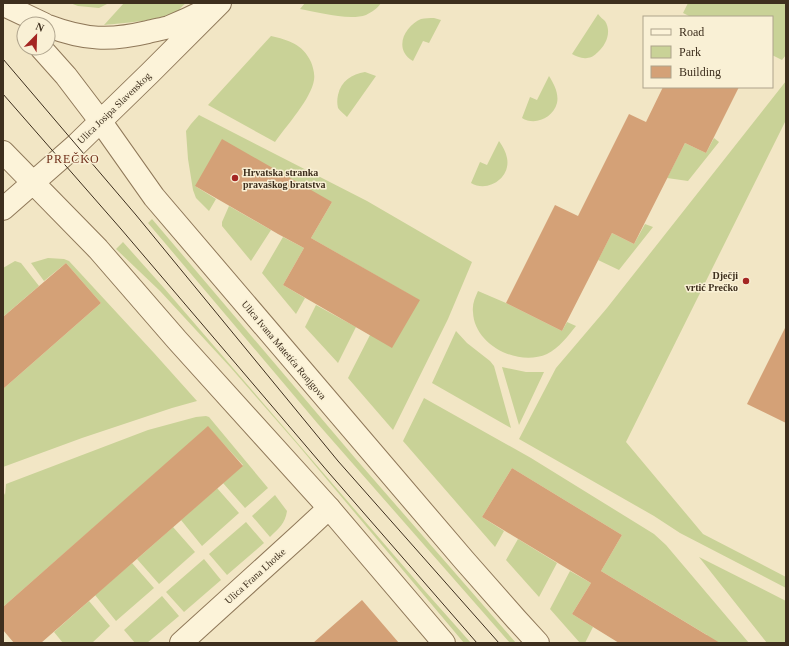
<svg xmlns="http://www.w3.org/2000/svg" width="789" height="646" font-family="Georgia,serif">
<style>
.green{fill:#c9d297}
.building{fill:#d4a177}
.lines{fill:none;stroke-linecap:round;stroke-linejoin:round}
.minor-casing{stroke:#8f7859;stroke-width:24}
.tertiary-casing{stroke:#8f7859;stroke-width:24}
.minor{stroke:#fcf3d9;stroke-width:22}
.tertiary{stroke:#fcf3d9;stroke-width:22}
.tram{stroke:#3e2f1e;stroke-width:1}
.poi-dot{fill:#a42623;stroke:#f9f0d5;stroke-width:1.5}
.labels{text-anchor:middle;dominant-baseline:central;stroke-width:3;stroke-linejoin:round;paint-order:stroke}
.street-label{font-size:10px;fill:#3e2f1e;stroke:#f9f0d5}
.poi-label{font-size:10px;font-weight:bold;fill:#3e2f1e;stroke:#f9f0d5;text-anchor:start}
.quarter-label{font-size:12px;letter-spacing:1px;fill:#6f2e19;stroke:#f9f0d5}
</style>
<rect width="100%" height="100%" fill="#f2e6c5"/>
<!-- green -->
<path class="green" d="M70,3H109L99,8L78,6Z
M124,3H186C183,5 181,8 179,10C162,21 124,23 104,25Z
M305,3H381C378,8 372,12 366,15C349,21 317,12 300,9Z
M688,3H786V55L782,60L772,55V17H691L683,13Z
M598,14C600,17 603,19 605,21C612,32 606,45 598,52C595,55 591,58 587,58C582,59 576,56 572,54Z
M434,18L441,20L429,43L423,41L413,61C409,59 406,56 404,52C398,39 409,24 421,19C425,18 430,18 434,18Z
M271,36C288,40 303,44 311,62C313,67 315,74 314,80C311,99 287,125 275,142L208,105Z
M365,72L376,76L347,117C344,114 340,111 338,108C337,104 337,99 338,95C341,81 352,74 365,72Z
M549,76C554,84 559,93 557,103C553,118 535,126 522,118L530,97L537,100Z
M786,81V120L626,442L703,534L786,577V588L680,533L654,516L519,439L556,368L607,308Z
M199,115L367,201L472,262L448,319L393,430L348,378L370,335L419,300L311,238L332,202L195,186L216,199L209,211L196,198L193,190L188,159L186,131L191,124Z
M714,138L719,142L688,181L667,178L685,143L706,153Z
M499,141C503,147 506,152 507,158C511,178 488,193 471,183L480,162L487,165Z
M229,206L271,230L251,261L222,226V222Z
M152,219L355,458L516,643H510L318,424L148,223Z
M645,224L653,227L619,270L598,260L612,233L634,244Z
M283,237L304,248L283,285L305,298L296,314L262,273Z
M123,242L164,288L424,590L471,643H464L298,445L231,368L160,291L116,249Z
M48,258L64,259L69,261L154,353L197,401L172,408L82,438L3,467V389L101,303L66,263L44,281L31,263Z
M15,261L21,263L39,286L4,316L3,315V268Z
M478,291L506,303L562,331L567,322L576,326C568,336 559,348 547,354C518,367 474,345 473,312C472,304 475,298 478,291Z
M316,305L356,327L338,363L305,327Z
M456,331L467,343L490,361L494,366L511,428L432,383Z
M502,367L526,372H544L519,425Z
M424,398L531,458L654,534L666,545L749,643H702L707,635L601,571L622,535L512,468L482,517L504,531L495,547L403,441Z
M206,416L209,417L268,488L245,508L223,483L243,465L208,427L3,607V494L4,493L5,495L6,484L148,430L196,417Z
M217,488L239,513L202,546L181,520Z
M275,495L287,511C285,524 279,528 270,537L252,516Z
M246,522L264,543L227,575L209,554Z
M173,527L195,552L159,584L137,559Z
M518,539L557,563L539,597L506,560Z
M699,557L786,601V643H767Z
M204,559L221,580L184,612L166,592Z
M132,563L154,588L116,621L95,595Z
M570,571L591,583L572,614L593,627L585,643H580L550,609Z
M162,596L179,616L147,643H135L124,630Z
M89,601L110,626L92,643H63L54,632Z"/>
<!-- building -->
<path class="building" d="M663,87H739L706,153L685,143L634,244L612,233L562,331L506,303L555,205L578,216L629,114L646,122Z
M222,139L332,202L311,238L420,300L392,348L283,285L304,248L278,234L195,186Z
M66,263L101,303L3,389V317Z
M786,326V423L747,404Z
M208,426L243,466L41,643H14L3,630V607Z
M512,468L622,535L601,571L720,643H619L572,614L591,583L482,517Z
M362,600L399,643H313L338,621Z"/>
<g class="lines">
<defs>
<path id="minor" d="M181,643L300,535L329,508"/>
<path id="tertiary" d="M4,5L44,24
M48,26C85,40 110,41 148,32C155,30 162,29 169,27C181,22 194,16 206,10
M41,48L66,76L101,122L154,197L464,560L516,619L538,643
M3,152L98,249L177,340L329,508L444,643
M3,209L76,145L150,73L220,3"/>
</defs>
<!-- minor casing -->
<use href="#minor" class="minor-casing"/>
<!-- tertiary casing -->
<use href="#tertiary" class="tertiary-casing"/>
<!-- minor -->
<use href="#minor" class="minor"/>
<!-- tertiary -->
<use href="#tertiary" class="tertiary"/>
<!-- tram -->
<path class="tram" d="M3,59L136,215L338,461L499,643
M3,94L121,229L329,473L477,643"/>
</g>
<!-- markers -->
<g class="poi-dot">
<circle cx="235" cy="178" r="4"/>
<circle cx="746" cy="281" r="4"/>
</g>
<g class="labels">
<!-- street labels -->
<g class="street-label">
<text transform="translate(114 108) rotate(-44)">Ulica Josipa Slavenskog</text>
<text transform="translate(284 350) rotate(50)">Ulica Ivana Matetića Ronjgova</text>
<text transform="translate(255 576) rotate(-42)">Ulica Frana Lhotke</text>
</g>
<!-- poi labels -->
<g class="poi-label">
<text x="243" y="172">Hrvatska stranka<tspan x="243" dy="12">pravaškog bratstva</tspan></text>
<text x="738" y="275" text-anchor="end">Dječji<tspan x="738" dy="12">vrtić Prečko</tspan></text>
</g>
<!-- quarter labels -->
<g class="quarter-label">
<text x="73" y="159">PREČKO</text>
</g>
</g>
<!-- border -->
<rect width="789" height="646" fill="none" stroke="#3e2f1e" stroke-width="8"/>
<!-- legend -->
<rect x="643" y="16" width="130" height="72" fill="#f9f0d5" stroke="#aea38c"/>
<rect x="651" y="29" width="20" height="6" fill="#fcf3d9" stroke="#aea38c"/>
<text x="679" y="36" font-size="12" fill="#3e2f1e">Road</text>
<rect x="651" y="46" width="20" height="12" fill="#c9d297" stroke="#aea38c"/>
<text x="679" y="56" font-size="12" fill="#3e2f1e">Park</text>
<rect x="651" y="66" width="20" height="12" fill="#d4a177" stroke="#aea38c"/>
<text x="679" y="76" font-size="12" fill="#3e2f1e">Building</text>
<!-- north arrow -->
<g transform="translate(36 36) rotate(23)"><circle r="19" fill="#f9f0d5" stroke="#aea38c"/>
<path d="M0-3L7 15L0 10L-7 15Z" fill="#a42623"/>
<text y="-6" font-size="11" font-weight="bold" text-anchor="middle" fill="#3e2f1e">N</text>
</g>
</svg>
